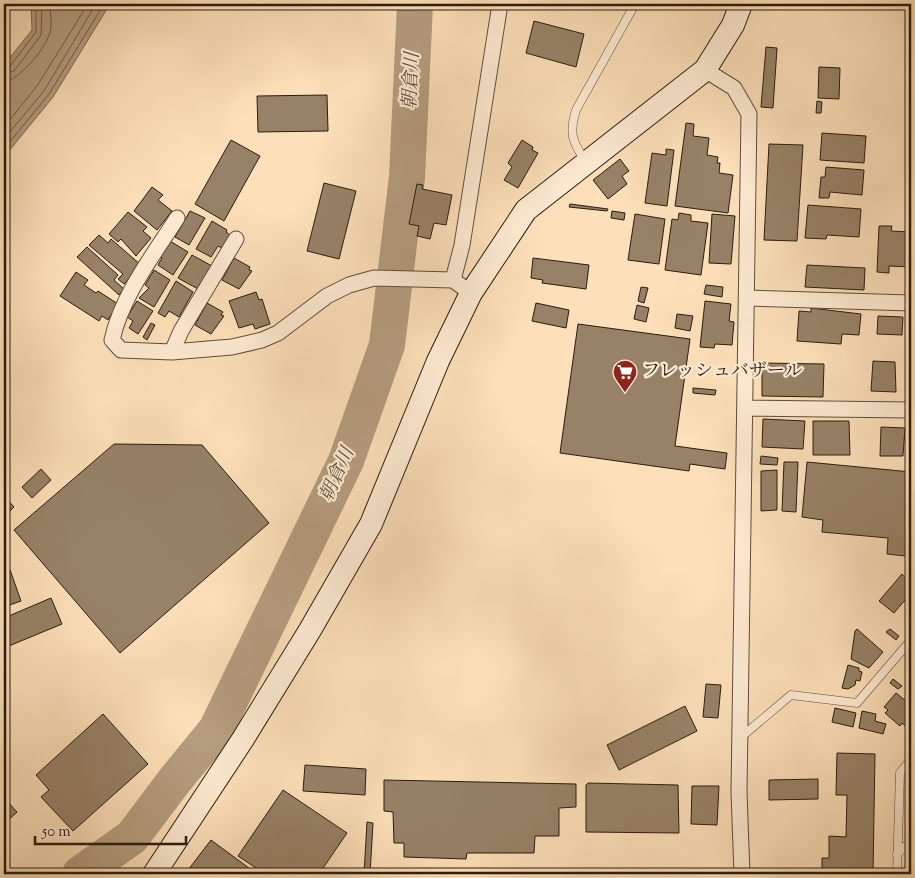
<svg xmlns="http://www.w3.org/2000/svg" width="915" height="878" font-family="'Sorts Mill Goudy','Noto Serif JP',serif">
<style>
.water{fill:#b59d7f;stroke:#7d6952}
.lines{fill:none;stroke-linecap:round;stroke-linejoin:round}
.shore{stroke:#6f5c47;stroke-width:1}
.river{stroke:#b59d7f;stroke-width:36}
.building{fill:#978267;stroke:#291c0f}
.lane-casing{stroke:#5e4d3a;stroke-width:9}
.street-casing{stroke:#5e4d3a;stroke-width:17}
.secondary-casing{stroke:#291c0f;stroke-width:24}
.lane{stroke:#feebd2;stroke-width:8}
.street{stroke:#feebd2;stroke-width:15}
.secondary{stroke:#feebd2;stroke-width:22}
.labels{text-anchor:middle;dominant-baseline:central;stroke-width:4.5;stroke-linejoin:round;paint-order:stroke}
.poi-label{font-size:18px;fill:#291c0f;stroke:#feebd2;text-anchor:start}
.water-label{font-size:19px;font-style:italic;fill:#61503c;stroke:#feebd2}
</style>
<rect width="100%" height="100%" fill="#fde0b9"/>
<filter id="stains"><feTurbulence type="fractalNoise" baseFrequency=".004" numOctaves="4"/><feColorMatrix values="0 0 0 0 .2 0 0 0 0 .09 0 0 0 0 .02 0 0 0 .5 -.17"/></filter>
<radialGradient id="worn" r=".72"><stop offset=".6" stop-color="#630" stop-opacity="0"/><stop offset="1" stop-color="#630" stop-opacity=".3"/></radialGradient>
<!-- water -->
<path class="water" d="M31,4H110L53,97L4,157V65L32,30Z"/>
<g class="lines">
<!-- shore -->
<path class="shore" d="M4,68L10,66L36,32V4
M4,74L14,71L41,35L42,4
M4,82C18,81 45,49 49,35C53,26 50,13 50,4
M4,127L37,86L88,4
M4,139L44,91L96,4
M4,149L49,94L104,4"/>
<!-- river -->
<path class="river" d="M80,874L132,837L175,780L216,730L346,461L387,345L407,177L415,4"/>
</g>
<!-- building -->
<path class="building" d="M534,21L584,34L576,67L526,53Z
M766,47L777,48L773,108L761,107Z
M819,67L840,68L839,99L818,98Z
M327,95L328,131L258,132L257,96Z
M817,101L822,102L821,113H816Z
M686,123L694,124L693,136L709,138L707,155L718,157L717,163H720L719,173L733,175L728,213L675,206Z
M822,133L866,136L864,163L820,160Z
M231,140L260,156L224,221L195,204Z
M522,140L533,147L532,150L538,153L518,188L504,180L512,167L508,163Z
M769,144L803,145L797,241L764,240Z
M666,149L674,150L667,206L645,203L652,153L666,155Z
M620,159L629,171L622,176L627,184L608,199L593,180Z
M826,167L864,170L862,195L830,192L829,198H819L821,177H825Z
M324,183L356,191L339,259L307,251Z
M417,184L423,185L422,189L452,195L446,225L434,223L430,239L417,236L419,226L409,224Z
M152,187L163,195L158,200L172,211L157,230L134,211Z
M570,204L608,209L607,211L569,207Z
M808,205L861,209L859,237L827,235L826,239L805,238Z
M190,211L205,218L189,245L175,237Z
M612,211L625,213L624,220L611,218Z
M128,212L147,227L143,231L151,238L136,256L121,239L118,242L109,234Z
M679,213L691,215V221L708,223L701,275L665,270L672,219L678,220Z
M635,214L665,219L659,264L628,260Z
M712,214L735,216L731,264L709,263Z
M212,221L227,230L226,232L230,235L222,248L218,246L211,257L196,249Z
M879,226H892L891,231L911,232V267L889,266V273L877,272Z
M99,235L108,243L111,239L141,265L124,284L118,279L123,274L89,245Z
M170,241L188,252L173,275L158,265L162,258L160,256Z
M87,247L118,275L114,280L124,289L119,295L77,257Z
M192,255L212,266L198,289L178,278Z
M234,258L250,267L249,270L252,271L239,289L222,280Z
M533,258L589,265L586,289L542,283L543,280L531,278Z
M807,265L865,268L864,290L805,287Z
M154,270L170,280L154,307L139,298L149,288L145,285Z
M76,272L88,280L84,285L96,293L98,291L118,304L108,320L102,316L99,321L60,296Z
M176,281L193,292L179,317L169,311L165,317L158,313Z
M706,285L723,287L722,297L704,294Z
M641,287L648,288L644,303L638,301Z
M256,292L259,300L262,299L270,324L255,329L253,324L239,328L229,301Z
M137,301L153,311L138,334L129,328L133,321L127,317Z
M705,301L731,304L729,321L734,322L732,345L715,344L714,348L700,347Z
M207,303L223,312L221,315L224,316L211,334L195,325Z
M536,303L569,310L566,328L532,321Z
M637,305L649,308L646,322L634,319Z
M811,308L861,314L859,335L842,334L841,344L797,341L799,311L811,312Z
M677,314L693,316L690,331L675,328Z
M878,316L903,317L902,335L877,334Z
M151,323L155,325L147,340L143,337Z
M578,324L690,339L675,446L727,453L725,469L690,464L689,471L560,453Z
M873,361L895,362L896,392L871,391Z
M762,363L824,364L823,397L762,396Z
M693,388L716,390L715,395L693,393Z
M763,419L805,421L803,449L762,447Z
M813,421H849L850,455H813Z
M881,427L905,428L903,456H880Z
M114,444L202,445L269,523L120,653L14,530Z
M761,456L778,458L777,465L760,464Z
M784,462H798L796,512L782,511Z
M807,462L911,472V551L905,556L887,554L888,538L822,532L823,520L802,517Z
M41,469L51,480L32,498L22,487Z
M777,470V510L761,511V471Z
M4,496L14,507L4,517Z
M9,567L21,601L4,607V569Z
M902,574L911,582V593L894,613L879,601Z
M51,598L62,624L4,648V618Z
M857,629L883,652L869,668L851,659L855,631Z
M890,629L899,636L896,640L886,632Z
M848,665L859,668V671L862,672L860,681L856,680L855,685L848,689L842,688Z
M893,679L902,686L898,689L890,683Z
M706,684L721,685L718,718L703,717Z
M896,693L911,705V721L906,727L902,723L900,726L885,713L888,710L884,707Z
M685,706L697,731L619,770L607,745Z
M835,708L856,713L853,727L832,722Z
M862,711L876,714L875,721L886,724L883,734L859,728Z
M103,714L148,764L73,831L41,797L49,790L36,775Z
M837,753L875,754L873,874H822V858H829V836L846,837L847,795H836Z
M305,765L366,769L365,795L303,791Z
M818,779V799L769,800V780Z
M384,780L576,784V807L559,808V836H535L534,853H467L466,859L404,857V843H394L393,812L384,811Z
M588,783L678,785L679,833L586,832V785Z
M692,786H719L717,825L691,824Z
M283,790L347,833L319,874H265L238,856Z
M6,800L17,812L4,824V802Z
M367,822L373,823L370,874H364Z
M211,840L257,874H185Z
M6,866L14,874H4Z"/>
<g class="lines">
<defs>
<path id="lane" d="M585,161C572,141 569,133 576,110L635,4
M740,738L791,695L857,703L911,640
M897,854L911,841
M897,874L900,773L911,759"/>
<path id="street" d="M705,70L734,88L749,114L739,792L742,874
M177,218C153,256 122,295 112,340L121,350L172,352L232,347L262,340L278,333L327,296L349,285L374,278L453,280L471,293
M453,280L462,245L500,4
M747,298L911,303
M172,352L181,331L236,239
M745,408L911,410"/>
<path id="secondary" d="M154,874L243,739L310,630L371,524L438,361L471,293L526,210L705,70L733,25L741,4"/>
</defs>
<!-- lane casing -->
<use href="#lane" class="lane-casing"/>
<!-- street casing -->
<use href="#street" class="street-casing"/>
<!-- secondary casing -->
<use href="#secondary" class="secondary-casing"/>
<!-- lane -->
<use href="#lane" class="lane"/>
<!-- street -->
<use href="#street" class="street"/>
<!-- secondary -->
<use href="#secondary" class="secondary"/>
</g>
<!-- icons -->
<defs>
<symbol id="supermarket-pin" viewBox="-11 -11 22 30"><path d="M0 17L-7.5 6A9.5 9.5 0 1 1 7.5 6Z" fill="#8f2418" stroke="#feebd2"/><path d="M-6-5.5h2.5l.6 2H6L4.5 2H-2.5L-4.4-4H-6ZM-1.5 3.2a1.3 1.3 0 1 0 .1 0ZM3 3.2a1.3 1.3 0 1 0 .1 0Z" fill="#fff"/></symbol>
</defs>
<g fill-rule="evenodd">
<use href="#supermarket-pin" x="611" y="358" width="28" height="38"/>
</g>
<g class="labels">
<!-- poi labels -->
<g class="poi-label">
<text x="642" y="372">フレッシュバザール</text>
</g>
<!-- water labels -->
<g class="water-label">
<text transform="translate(412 81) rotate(-87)">朝倉川</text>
<text transform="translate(338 475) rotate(-66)">朝倉川</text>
</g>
</g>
<!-- margin -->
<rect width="915" height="878" fill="none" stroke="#fde0b9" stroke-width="20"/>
<rect x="5" y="5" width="905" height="868" fill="none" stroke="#291c0f" stroke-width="2.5"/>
<rect x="10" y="10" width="895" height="858" fill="none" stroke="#291c0f"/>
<!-- scale -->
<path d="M35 836v8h151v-8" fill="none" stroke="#291c0f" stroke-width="2.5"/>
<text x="42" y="836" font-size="15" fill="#291c0f" stroke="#feebd2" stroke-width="4" paint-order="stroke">50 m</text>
<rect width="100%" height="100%" filter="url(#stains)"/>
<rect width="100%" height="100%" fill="url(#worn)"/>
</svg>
